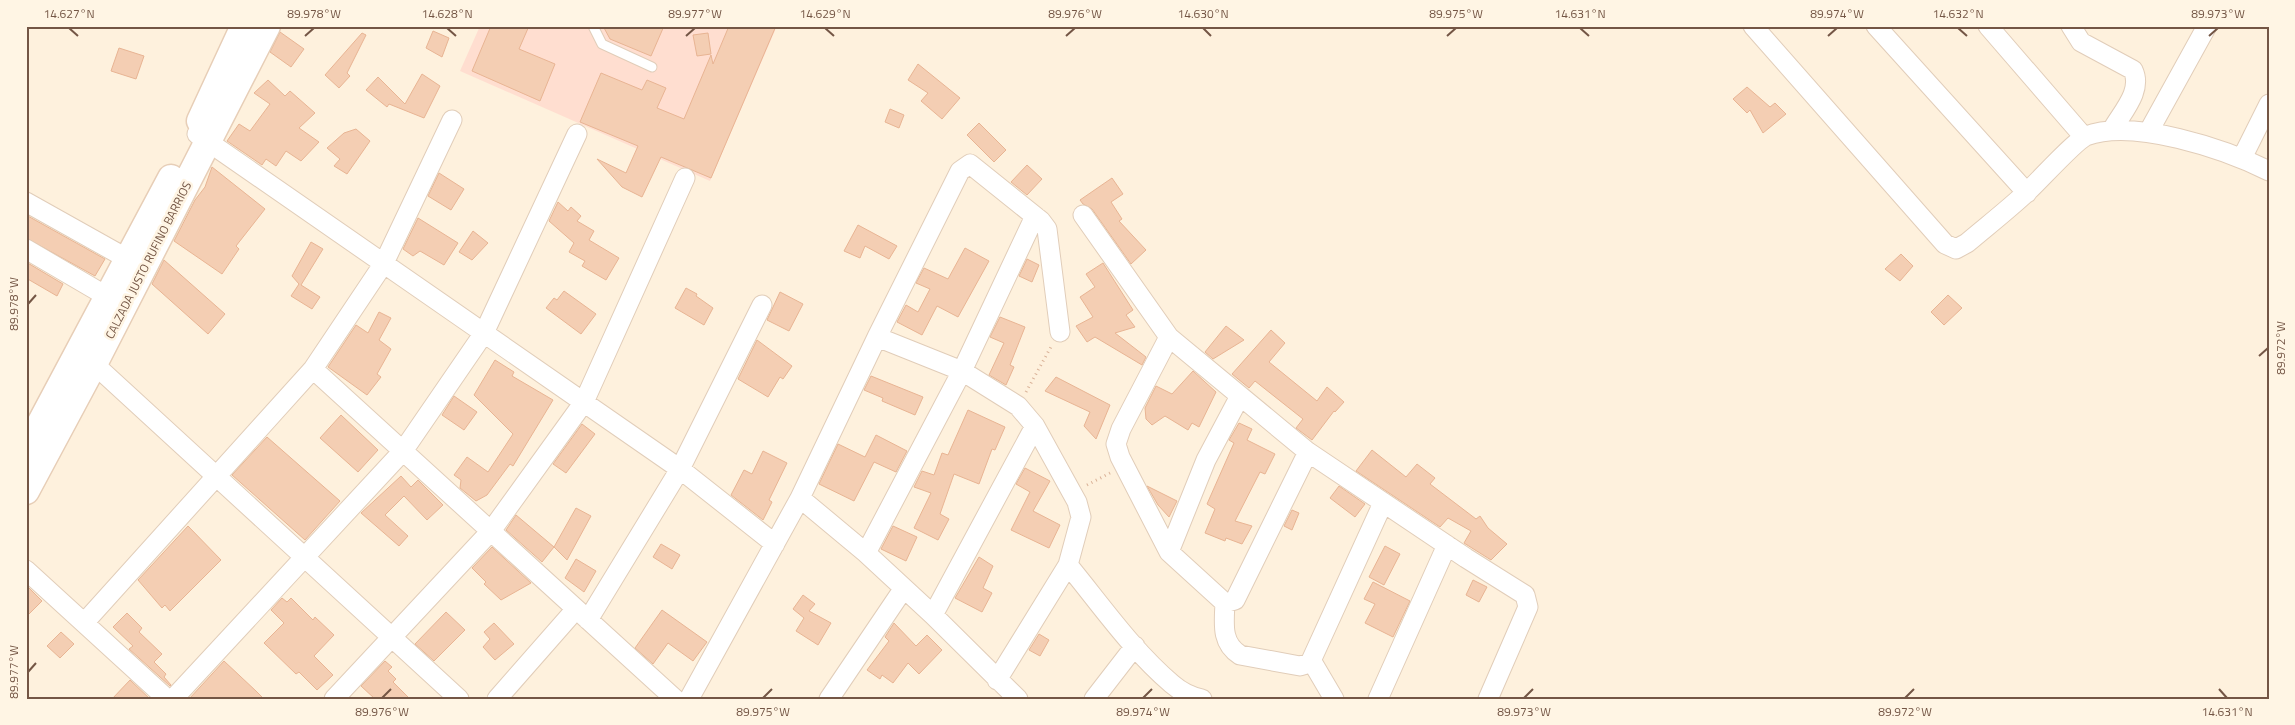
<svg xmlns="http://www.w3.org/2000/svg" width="2295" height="725" font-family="'Titillium Web',sans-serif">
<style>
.commercial{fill:#ffded0}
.building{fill:#f4ceb3;stroke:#e8b493}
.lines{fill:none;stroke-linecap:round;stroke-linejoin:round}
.lane-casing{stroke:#e1cdb9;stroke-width:11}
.street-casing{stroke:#e1cdb9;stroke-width:21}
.secondary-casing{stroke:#e7ceb7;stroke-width:29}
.path{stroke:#d9b197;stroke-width:3;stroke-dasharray:1 4;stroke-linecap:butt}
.lane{stroke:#fff;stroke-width:9}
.street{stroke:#fff;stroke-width:19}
.secondary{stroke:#fff;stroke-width:26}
.ticks{fill:none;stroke:#745645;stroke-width:2}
.labels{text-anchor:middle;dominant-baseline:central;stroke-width:5;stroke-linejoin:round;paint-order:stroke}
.street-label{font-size:12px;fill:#745645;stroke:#fff5e4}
.neatline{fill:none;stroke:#745645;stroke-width:2}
.ticks-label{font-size:12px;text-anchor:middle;fill:#745645}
</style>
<rect width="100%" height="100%" fill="#fef1dd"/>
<!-- commercial -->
<path class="commercial" d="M480,26H777L710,181L460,71Z"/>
<!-- building -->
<path class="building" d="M491,26H529L519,49L555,64L540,101L472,71Z
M603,26H664L651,56L610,39Z
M729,26H776L711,178L661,157L642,197L622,187L597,159L626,173L638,146L580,122L601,73L642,90L647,80L666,88L657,108L684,119L711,55L713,64Z
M433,31L449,38L442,57L426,48Z
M280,32L304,49L291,67L270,52Z
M362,33L366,35L347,73L350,76L339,88L325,75Z
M708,33L711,54L697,56L693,35Z
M119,48L144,56L136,79L111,71Z
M918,64L960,98L942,119L921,101L928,93L908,80Z
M422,74L440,86L424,118L389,104L387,107L366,90L378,77L405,104Z
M268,80L285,96L290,91L315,113L299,128L319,142L301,161L286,151L276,166L266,159L262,165L227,141L239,124L250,131L270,104L254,93Z
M1747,87L1770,107L1775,103L1786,114L1763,133L1750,110L1747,113L1733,99Z
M890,109L904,115L899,128L885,122Z
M979,123L1006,150L994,162L967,135Z
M356,129L370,141L347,174L334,166L340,159L327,148L344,133Z
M1027,165L1042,179L1027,195L1011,182Z
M212,167L265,209L236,246L239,249L222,274L174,241L195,200L205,187Z
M439,173L464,189L451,210L428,196Z
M1112,178L1123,194L1111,202L1122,219L1119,221L1146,250L1131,264L1092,209L1083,204L1080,200Z
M558,202L568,211L571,207L581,216L577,221L594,231L589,240L619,258L606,280L582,266L585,261L569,252L574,243L549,221Z
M26,215L105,259L95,276L26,238Z
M418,218L458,243L444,265L420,251L413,256L403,249Z
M858,225L897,246L889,259L865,246L860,258L844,251Z
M473,231L488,243L472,260L459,252Z
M311,242L323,249L301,285L320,297L312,309L291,296L299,284L292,276Z
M965,248L989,261L958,317L937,306L922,335L897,322L906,305L918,312L930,289L916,283L924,268L948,279Z
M1901,254L1913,266L1900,281L1885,269Z
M1027,259L1039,265L1032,282L1019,276Z
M164,260L225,314L208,334L152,284Z
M26,262L63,284L57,296L26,278Z
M1103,263L1133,310L1126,315L1135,327L1115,333L1146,357L1142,365L1095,337L1087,342L1076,326L1093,317L1080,297L1095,287L1086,274Z
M686,288L697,294L696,296L713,308L704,325L675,308Z
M564,291L596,314L581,334L546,308L554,298L557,300Z
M780,292L803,304L789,331L767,320Z
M1948,295L1962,308L1944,325L1931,312Z
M379,312L391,318L379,340L391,349L377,374L381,377L367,395L328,367L356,325L368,333Z
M1000,317L1025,327L1010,365L1014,367L1006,385L989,375L1004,343L990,337Z
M1226,326L1244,340L1213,359L1205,352Z
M1271,330L1285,343L1269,362L1317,401L1327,387L1344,402L1335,412L1334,411L1312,440L1296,428L1303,419L1255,381L1249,388L1232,374Z
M757,340L792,366L783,379L780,377L768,397L738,379Z
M495,360L514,372L512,376L553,400L513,466L510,464L487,495L476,501L460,488L461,480L454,475L467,457L488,472L513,434L474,395Z
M1193,371L1216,392L1199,427L1192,423L1188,430L1165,416L1152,425L1146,419L1145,408L1156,386L1172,394Z
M871,376L923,397L915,415L882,401L883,398L864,390Z
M1056,377L1110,405L1096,439L1084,426L1090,412L1045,391Z
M454,396L477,412L464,430L442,415Z
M968,410L1005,427L995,450L992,449L979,484L954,474L940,514L949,519L938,540L914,528L931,493L914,487L922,471L934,475L942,453L948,455Z
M341,415L378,450L358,472L320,438Z
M1239,423L1252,429L1247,440L1275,454L1265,474L1260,472L1235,521L1252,526L1242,544L1226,538L1225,541L1205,533L1215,509L1207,504L1234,443L1229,440Z
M582,424L595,434L566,473L553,464Z
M876,435L907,451L896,472L874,462L854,501L819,484L838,444L865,457Z
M267,437L340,501L305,540L232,475Z
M1372,450L1406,477L1417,464L1435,478L1430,484L1476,519L1480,516L1488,528L1507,544L1491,560L1464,543L1471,531L1448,518L1440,527L1356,471Z
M763,451L787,463L769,500L772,502L763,520L731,495L744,470L752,474Z
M1025,468L1050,481L1033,511L1060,525L1049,548L1011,530L1030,492L1016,484Z
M401,476L411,487L418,480L443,505L427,520L404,496L385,515L408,536L399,546L361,513Z
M1147,486L1177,501L1169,517L1158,505Z
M1339,486L1365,504L1355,517L1330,498Z
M576,508L591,516L567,560L554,547Z
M1292,510L1299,513L1292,530L1284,526Z
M516,515L554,547L542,562L506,530Z
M188,526L221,560L170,611L165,605L162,608L138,580Z
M893,526L917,537L906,561L881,549Z
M661,544L680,555L672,569L653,557Z
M1385,546L1400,554L1384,585L1369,577Z
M492,547L531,583L501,600L484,584L486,582L472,568Z
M979,557L993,566L983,588L992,593L982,612L955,598Z
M576,559L596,571L584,592L565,578Z
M1473,580L1487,587L1479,602L1466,595Z
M1373,582L1410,601L1393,637L1365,623L1375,604L1364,599Z
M26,585L42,601L26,617Z
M803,595L815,604L809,611L831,623L818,645L796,631L804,618L793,609Z
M282,598L287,602L291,598L313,620L315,617L334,635L314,656L333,675L317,690L299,672L296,674L264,643L284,623L271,610Z
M662,610L707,642L693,661L668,643L653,664L635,648Z
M446,612L465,630L434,661L415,644Z
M127,613L142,628L139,632L162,654L154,662L166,674L164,677L171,685L170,686L129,649L133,646L113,627Z
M494,623L514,644L495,660L483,647L490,639L484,632Z
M894,623L916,646L927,635L942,650L919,674L908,663L893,683L882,675L880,679L867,670L889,641L885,637Z
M61,632L74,644L60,658L47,646Z
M1039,634L1049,640L1040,656L1029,650Z
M224,661L256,691L264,699H189Z
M385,661L392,667L388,671L396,679L393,682L410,699H375L361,686Z
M130,680L150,699H112Z"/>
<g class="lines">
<defs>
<path id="lane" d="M593,26L602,44L652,67"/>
<path id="street" d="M1753,26L1945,244L1956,249L1967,243C1987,226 2009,209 2028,191C2039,181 2075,141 2086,136C2133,118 2225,149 2269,171
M1876,26L2027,193
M1988,26L2084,137
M2071,26L2081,42L2133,70C2143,91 2122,112 2112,130
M2149,131L2207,26
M197,134L680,469L775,544
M2242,158L2269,104
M26,202L126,258
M1083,215L1169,337L1308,452L1466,558L1525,595L1528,607L1488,699
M26,249L108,297
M877,337L960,171L970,164L1041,221L1047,229L1060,332
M1169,337L1121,429L1116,444L1120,457L1169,552L1225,603L1235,600L1308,452
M94,364L459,699
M313,369L675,699
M800,498L866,553L933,615L1018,699
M1169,552L1206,460L1240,396
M866,553L962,371L1035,216
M26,570L165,697L169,699
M1225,603C1224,624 1221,643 1240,655L1300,666L1310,663L1314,665L1334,699
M933,615L1035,426
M588,620L680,469L762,305
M84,623L313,369L384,263L452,120
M1310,663L1383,503
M997,680L1068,565
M173,699L403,451L484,333L577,134
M334,699L491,531L584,402L685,178
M497,699L576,609
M689,699L800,498L877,337L962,371L1018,406L1035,426L1077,502L1081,517L1068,565C1101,605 1132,650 1172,684C1180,691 1192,697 1202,699
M829,699L904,588
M1094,699L1135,646
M1378,699L1447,545"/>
<path id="secondary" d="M200,121L244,26
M26,450L171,178
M26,491L94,364L267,26"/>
</defs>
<!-- lane casing -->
<use href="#lane" class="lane-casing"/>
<!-- street casing -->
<use href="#street" class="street-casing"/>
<!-- secondary casing -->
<use href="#secondary" class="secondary-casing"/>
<!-- path -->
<path class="path" d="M1026,392L1052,345
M1087,485L1110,473"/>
<!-- lane -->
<use href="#lane" class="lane"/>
<!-- street -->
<use href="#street" class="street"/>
<!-- secondary -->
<use href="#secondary" class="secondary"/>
</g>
<!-- ticks -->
<path class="ticks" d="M69,28L78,36M447,28L456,36M825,28L834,36M1203,28L1211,36M1580,28L1589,36M1958,28L1967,36M305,36L314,28M686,36L695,28M1066,36L1075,28M1447,36L1456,28M1828,36L1837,28M2209,36L2218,28M28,304L36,295M2259,356L2268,348M28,672L36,663M2219,689L2227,698M382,698L391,689M763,698L772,689M1143,698L1152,689M1524,698L1533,689M1905,698L1914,689"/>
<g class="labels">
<!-- street labels -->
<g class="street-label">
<text transform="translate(148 260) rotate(-63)">CALZADA JUSTO RUFINO BARRIOS</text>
</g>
</g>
<!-- border -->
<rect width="2295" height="725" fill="none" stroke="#fff5e4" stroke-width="55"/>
<rect x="28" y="28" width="2240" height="670" class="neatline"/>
<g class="ticks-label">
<text x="69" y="18">14.627°N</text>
<text x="314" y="18">89.978°W</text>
<text x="447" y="18">14.628°N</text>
<text x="695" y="18">89.977°W</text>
<text x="825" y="18">14.629°N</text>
<text x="1075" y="18">89.976°W</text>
<text x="1203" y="18">14.630°N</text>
<text x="1456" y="18">89.975°W</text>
<text x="1580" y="18">14.631°N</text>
<text x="1837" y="18">89.974°W</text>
<text x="1958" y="18">14.632°N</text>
<text x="2218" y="18">89.973°W</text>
<text transform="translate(14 304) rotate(-90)" y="4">89.978°W</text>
<text transform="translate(2281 348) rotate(-90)" y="4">89.972°W</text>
<text transform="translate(14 672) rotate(-90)" y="4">89.977°W</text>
<text x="382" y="716">89.976°W</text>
<text x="763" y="716">89.975°W</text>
<text x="1143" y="716">89.974°W</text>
<text x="1524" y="716">89.973°W</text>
<text x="1905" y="716">89.972°W</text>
<text x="2227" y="716">14.631°N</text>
</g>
</svg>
